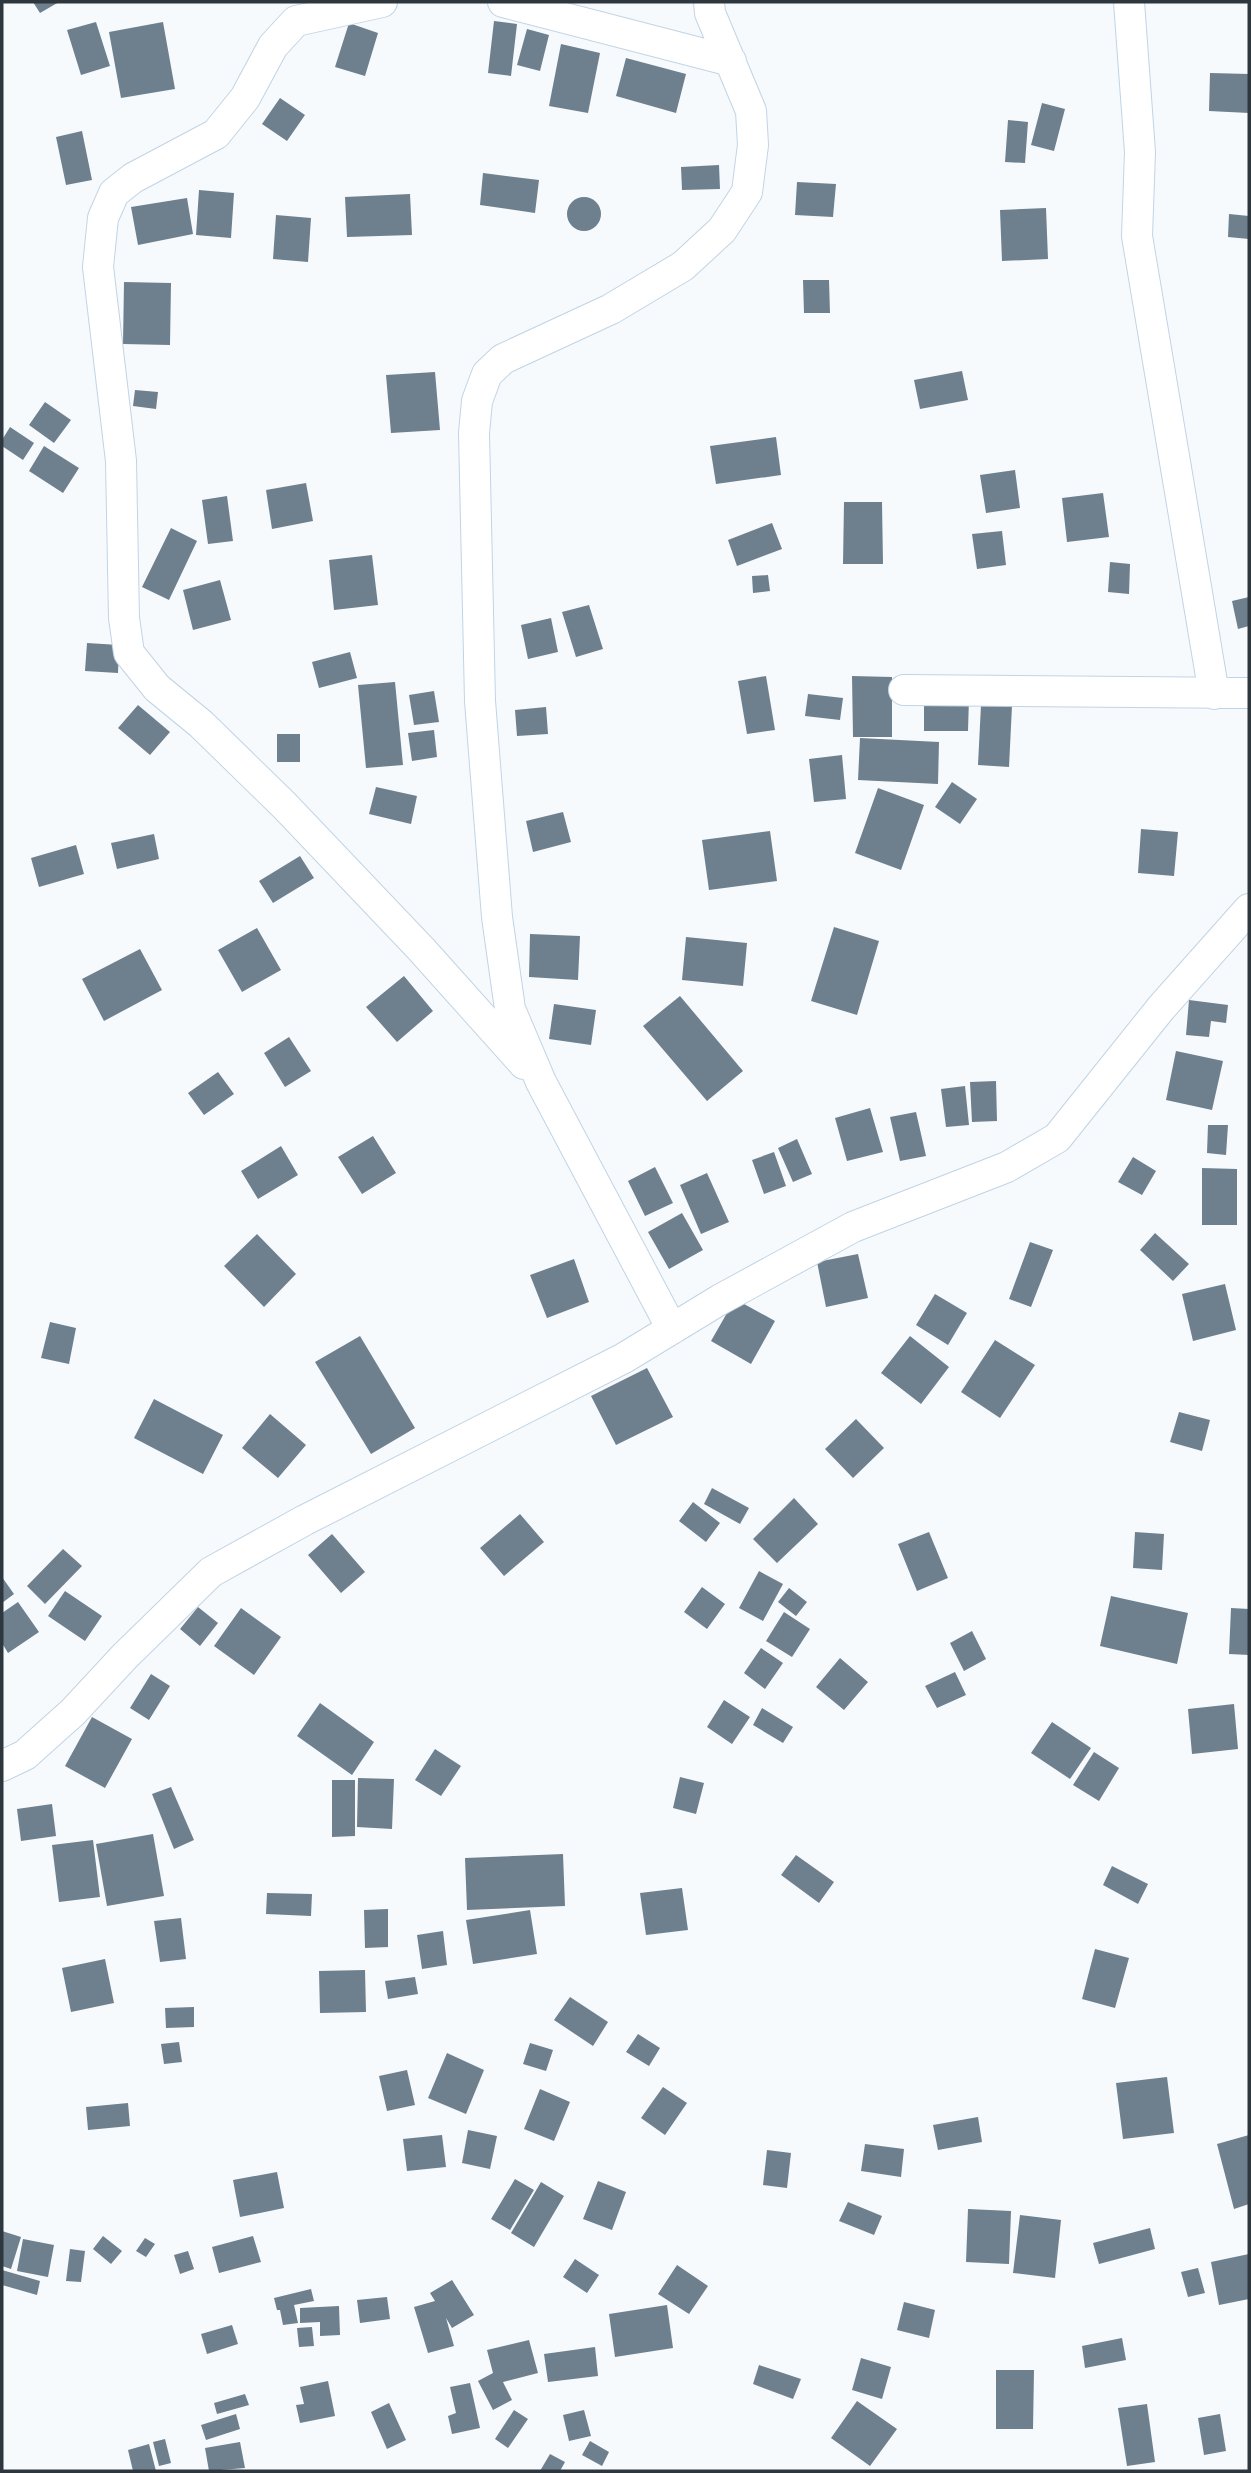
<svg xmlns="http://www.w3.org/2000/svg" width="1251" height="2473" font-family="Mulish,sans-serif">
<style>
.building{fill:#6e7f8e}
.lines{fill:none;stroke-linecap:round;stroke-linejoin:round}
.street-casing{stroke:#c1d4e5;stroke-width:32}
.street{stroke:#fff;stroke-width:30}
</style>
<rect width="100%" height="100%" fill="#f6fafd"/>
<!-- building -->
<path class="building" d="M33,2H59L40,13Z
M494,21L517,24L511,76L488,73Z
M96,22L110,66L81,75L67,30Z
M163,22L175,89L121,98L109,32Z
M349,23L378,33L365,76L335,67Z
M527,29L549,35L540,71L517,65Z
M561,44L600,53L588,113L549,106Z
M626,58L686,74L676,113L616,96Z
M1210,73L1249,74V113L1209,111Z
M280,98L305,115L287,141L262,124Z
M1042,103L1065,109L1054,151L1031,145Z
M1008,120L1028,122L1025,163L1005,162Z
M82,131L92,180L66,185L56,137Z
M719,165L720,189L682,190L681,167Z
M483,173L539,180L535,213L480,205Z
M797,182L836,184L833,217L795,215Z
M199,190L234,193L231,238L196,235Z
M410,194L412,235L347,237L345,197Z
M567 214a17 17 0 1 1 34 0a17 17 0 1 1-34 0Z
M187,198L193,234L138,245L131,207Z
M1046,208L1048,259L1002,261L1000,210Z
M1229,214L1249,216V239L1228,237Z
M276,215L311,218L308,262L273,259Z
M803,280H829L830,313H804Z
M124,282L171,283L170,345L123,344Z
M962,371L968,400L920,409L914,380Z
M435,372L440,430L391,433L386,375Z
M135,390L158,392L156,409L133,406Z
M45,402L71,420L54,443L29,425Z
M10,427L34,443L23,460L2,446V440Z
M776,437L781,475L716,484L710,446Z
M44,446L79,468L63,493L29,471Z
M1015,470L1020,508L986,513L980,475Z
M306,483L313,521L272,529L266,490Z
M1103,493L1109,537L1067,542L1062,498Z
M227,496L233,541L208,544L202,500Z
M844,502H882L883,564H843Z
M772,523L782,549L737,566L728,540Z
M171,528L197,541L169,600L142,587Z
M1002,531L1006,565L977,569L972,534Z
M372,555L378,605L334,610L329,560Z
M1110,562L1130,564L1129,594L1108,592Z
M768,575L770,591L753,593L752,576Z
M220,580L231,620L193,630L183,590Z
M1249,597V626L1238,629L1232,601Z
M589,605L603,649L576,657L562,612Z
M551,618L558,652L528,659L521,625Z
M87,643L119,645L118,673L85,671Z
M350,652L357,678L319,688L312,662Z
M766,676L775,730L747,734L738,681Z
M852,676L892,677V737H853Z
M395,682L403,765L366,768L358,685Z
M434,691L439,722L414,725L409,695Z
M808,694L843,698L840,720L805,716Z
M924,698H969L968,731H924Z
M138,705L170,732L150,755L118,728Z
M981,705L1012,706L1009,767L978,765Z
M546,707L548,734L517,736L515,710Z
M434,730L437,757L412,761L408,733Z
M277,734H300V762H277Z
M860,738L939,742L938,784L858,780Z
M842,755L846,799L814,802L809,759Z
M952,782L977,799L960,824L935,807Z
M376,787L417,796L411,824L369,814Z
M878,788L924,805L901,870L855,853Z
M563,812L571,842L533,852L526,821Z
M1141,829L1178,832L1174,876L1138,873Z
M770,831L777,881L709,890L702,840Z
M154,834L159,859L117,869L111,843Z
M76,845L84,874L39,887L31,858Z
M300,856L314,878L273,903L259,881Z
M834,927L879,941L857,1015L811,1001Z
M257,928L281,970L242,992L218,950Z
M530,934L580,936L578,980L529,977Z
M686,937L747,943L743,986L682,980Z
M140,949L162,990L104,1021L82,979Z
M404,976L433,1011L397,1042L366,1007Z
M680,996L743,1071L707,1101L643,1026Z
M1189,1000L1228,1005L1226,1023L1211,1021L1209,1037L1186,1035Z
M554,1004L596,1010L591,1045L549,1039Z
M289,1037L311,1071L285,1087L264,1053Z
M1176,1051L1223,1061L1212,1110L1166,1100Z
M218,1072L234,1094L204,1115L188,1093Z
M996,1081L997,1121L972,1122L970,1082Z
M965,1086L969,1125L946,1127L941,1089Z
M870,1108L883,1152L847,1161L835,1118Z
M916,1112L926,1156L900,1161L890,1117Z
M1208,1125H1228L1226,1155L1207,1153Z
M373,1136L396,1173L362,1194L338,1157Z
M797,1139L812,1174L793,1182L778,1148Z
M281,1146L298,1175L258,1199L241,1171Z
M774,1152L786,1186L764,1194L752,1160Z
M1133,1157L1156,1171L1142,1195L1118,1182Z
M655,1167L673,1203L645,1216L628,1181Z
M1202,1168L1237,1169V1225H1202Z
M707,1173L729,1222L701,1234L680,1185Z
M682,1213L703,1250L669,1269L648,1232Z
M1155,1233L1189,1264L1173,1281L1140,1250Z
M257,1234L296,1274L264,1307L224,1266Z
M1030,1242L1053,1250L1031,1307L1009,1299Z
M858,1254L868,1298L826,1307L817,1262Z
M574,1259L589,1302L547,1318L530,1275Z
M1225,1284L1236,1330L1193,1341L1182,1294Z
M935,1294L967,1313L948,1345L916,1325Z
M735,1299L775,1321L751,1364L711,1341Z
M50,1322L76,1328L69,1364L41,1358Z
M360,1336L415,1428L371,1454L315,1362Z
M910,1336L949,1367L921,1404L881,1373Z
M995,1340L1035,1365L1000,1418L961,1392Z
M647,1368L673,1417L616,1445L591,1396Z
M154,1399L223,1435L203,1474L134,1438Z
M1179,1412L1210,1420L1202,1451L1170,1442Z
M270,1414L306,1445L278,1478L242,1448Z
M856,1419L884,1448L853,1478L825,1449Z
M712,1488L749,1508L740,1524L704,1504Z
M794,1498L818,1524L777,1563L753,1539Z
M693,1502L720,1523L706,1542L679,1521Z
M520,1514L544,1542L504,1576L480,1548Z
M929,1532L948,1578L917,1591L898,1544Z
M1135,1532L1164,1534L1162,1570L1133,1568Z
M332,1534L365,1572L341,1593L308,1555Z
M63,1549L82,1566L45,1604L27,1586Z
M759,1571L783,1584L763,1621L739,1608Z
M2,1577L14,1594L2,1603Z
M702,1587L725,1604L707,1629L684,1612Z
M789,1588L807,1602L796,1616L778,1602Z
M65,1591L102,1616L85,1641L48,1616Z
M1111,1596L1188,1613L1177,1664L1100,1646Z
M18,1602L39,1632L8,1653L2,1643V1613Z
M198,1607L218,1623L200,1646L180,1629Z
M241,1608L281,1637L254,1675L214,1646Z
M1231,1608L1249,1609V1655L1229,1654Z
M784,1612L810,1629L792,1657L766,1641Z
M972,1631L986,1659L964,1671L950,1643Z
M761,1648L783,1663L765,1689L744,1673Z
M840,1658L868,1682L844,1710L816,1687Z
M955,1672L966,1695L937,1708L925,1686Z
M151,1674L170,1686L149,1720L130,1708Z
M724,1700L750,1717L732,1744L707,1727Z
M320,1703L374,1742L352,1775L297,1736Z
M1234,1704L1238,1749L1192,1754L1188,1709Z
M762,1708L793,1727L783,1743L753,1725Z
M92,1717L132,1739L105,1788L65,1766Z
M1052,1722L1091,1748L1070,1779L1031,1753Z
M435,1749L461,1766L441,1796L415,1780Z
M1094,1752L1119,1768L1099,1801L1073,1785Z
M680,1777L704,1783L696,1814L673,1808Z
M358,1778L394,1779L392,1829L357,1827Z
M332,1780H355V1836L332,1837Z
M171,1787L194,1840L174,1849L152,1794Z
M52,1804L56,1836L21,1841L17,1809Z
M153,1834L164,1896L107,1906L96,1844Z
M93,1840L100,1897L59,1902L52,1845Z
M563,1854L565,1906L467,1910L465,1858Z
M796,1855L834,1882L819,1903L781,1875Z
M1112,1866L1148,1884L1138,1904L1103,1885Z
M682,1888L688,1930L646,1935L640,1893Z
M267,1893L312,1894L311,1916L266,1914Z
M388,1909V1947L365,1948L364,1910Z
M530,1910L537,1954L473,1964L466,1920Z
M181,1918L186,1959L160,1962L154,1921Z
M443,1931L447,1965L422,1969L417,1935Z
M1095,1949L1129,1958L1115,2008L1082,1999Z
M105,1959L114,2003L71,2012L62,1968Z
M365,1970L366,2012L320,2013L319,1971Z
M415,1977L418,1994L388,1999L385,1981Z
M570,1997L608,2022L593,2046L554,2020Z
M194,2007V2027L166,2028L165,2008Z
M638,2034L660,2048L649,2066L626,2052Z
M179,2042L182,2062L164,2064L161,2044Z
M530,2043L553,2050L546,2071L523,2064Z
M447,2053L484,2070L466,2114L428,2098Z
M407,2070L415,2105L387,2111L379,2076Z
M1167,2077L1174,2133L1123,2139L1116,2083Z
M663,2087L687,2103L665,2135L641,2118Z
M540,2089L570,2102L554,2141L524,2129Z
M128,2103L130,2126L88,2130L86,2107Z
M978,2117L982,2142L938,2150L933,2125Z
M468,2130L497,2136L490,2169L462,2163Z
M442,2135L446,2167L407,2171L403,2139Z
M1249,2135V2204L1234,2209L1217,2144Z
M865,2144L904,2149L901,2177L861,2171Z
M767,2150L791,2153L787,2188L763,2185Z
M277,2172L284,2208L240,2217L233,2180Z
M515,2179L534,2190L510,2230L491,2219Z
M598,2181L626,2192L612,2230L583,2219Z
M541,2182L564,2196L534,2247L511,2233Z
M848,2202L882,2216L874,2235L839,2221Z
M968,2209L1011,2211L1009,2264L966,2262Z
M1020,2215L1061,2220L1055,2278L1013,2273Z
M1150,2228L1155,2249L1099,2264L1093,2243Z
M2,2231L21,2237L11,2269L2,2266Z
M103,2236L122,2251L111,2264L93,2249Z
M253,2236L261,2262L219,2273L212,2247Z
M145,2238L155,2244L146,2257L136,2251Z
M23,2239L54,2245L48,2277L17,2271Z
M70,2249L85,2251L81,2282L66,2281Z
M188,2251L194,2269L180,2274L174,2255Z
M1249,2254V2299L1219,2305L1211,2262Z
M575,2259L599,2275L587,2293L563,2277Z
M677,2265L708,2286L689,2314L658,2294Z
M1198,2268L1205,2293L1188,2297L1181,2272Z
M2,2270L40,2281L37,2295L2,2285Z
M452,2280L474,2315L452,2328L446,2318L454,2346L428,2353L414,2307L435,2301L430,2293Z
M311,2289L314,2301L294,2305L298,2323L283,2325L280,2310H277L274,2298Z
M387,2297L390,2319L360,2323L357,2300Z
M904,2302L935,2310L929,2338L897,2330Z
M667,2305L673,2348L615,2357L609,2314Z
M339,2306L340,2335L320,2336V2322L300,2323V2308Z
M232,2325L238,2344L207,2354L201,2334Z
M312,2327L314,2346L299,2347L297,2328Z
M1122,2338L1126,2360L1085,2368L1082,2346Z
M529,2340L538,2373L503,2382L512,2400L493,2410L478,2381L493,2373L487,2350Z
M595,2347L598,2376L548,2382L544,2354Z
M861,2358L891,2367L882,2399L852,2390Z
M759,2365L801,2379L793,2399L753,2384Z
M996,2370H1034L1033,2429H996Z
M328,2381L335,2416L300,2423L296,2405L304,2404L300,2387Z
M470,2383L480,2428L452,2434L448,2416L456,2413L450,2387Z
M245,2394L249,2405L217,2414L214,2403Z
M857,2401L897,2429L870,2466L831,2438Z
M389,2403L406,2440L387,2449L371,2412Z
M1147,2404L1155,2462L1127,2466L1118,2408Z
M514,2410L528,2419L508,2448L495,2439Z
M584,2410L591,2436L569,2441L563,2415Z
M236,2414L240,2429L206,2440L201,2425Z
M1220,2414L1226,2451L1204,2455L1198,2418Z
M165,2439L171,2463L159,2466L153,2442Z
M590,2441L609,2452L602,2466L582,2455Z
M240,2442L245,2468L209,2471L205,2448Z
M149,2444L156,2471H133L128,2450Z
M550,2454L565,2462L560,2471H540Z"/>
<g class="lines">
<defs>
<path id="street" d="M382,2L296,21L273,46L245,98L216,134L133,178L114,193L103,218L98,267L121,461L124,618L129,653L157,688L201,724L285,806L422,950L524,1064
M503,2L731,61
M1129,2L1140,152L1137,236L1214,694
M904,690L1249,693
M672,1329L541,1082L510,1009L497,917L480,701L474,433L477,401L487,374L503,359L611,309L683,266L722,230L747,192L753,145L751,111L710,13L709,2
M2,1766L25,1755L73,1712L125,1656L211,1572L305,1520L624,1358L721,1299L853,1227L1007,1167L1057,1138L1161,1008L1249,909"/>
</defs>
<!-- street casing -->
<use href="#street" class="street-casing"/>
<!-- street -->
<use href="#street" class="street"/>
</g>
<!-- border -->
<rect width="1251" height="2473" fill="none" stroke="#2f373e" stroke-width="7"/>
</svg>
